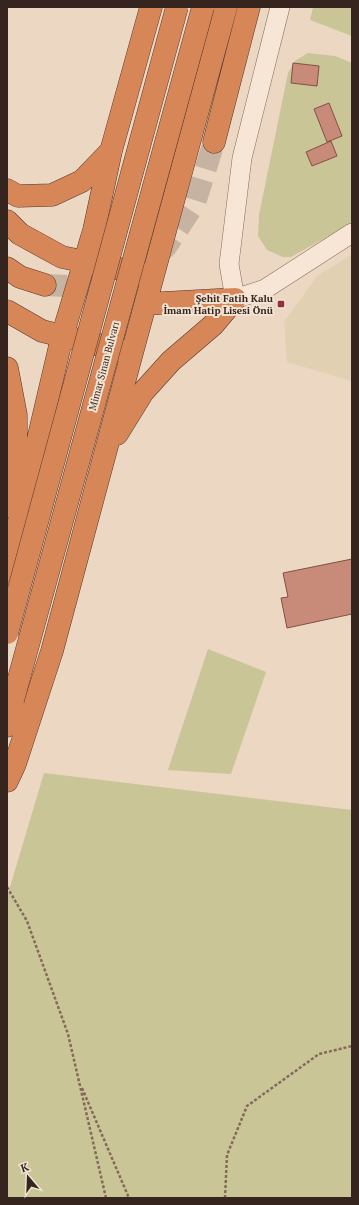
<svg xmlns="http://www.w3.org/2000/svg" width="359" height="1205" font-family="'PT Serif',serif">
<style>
.farmland{fill:#e1d0b1}
.green{fill:#c9c597}
.building{fill:#c88b7a;stroke:#834f42}
.lines{fill:none;stroke-linecap:round;stroke-linejoin:round}
.highway-tunnel{stroke:#c7b3a2;stroke-width:22;stroke-dasharray:22 11;stroke-linecap:butt}
.minor-casing{stroke:#85695b;stroke-width:20}
.highway-casing{stroke:#53382f;stroke-width:23}
.path{stroke:#85695b;stroke-width:2.5;stroke-dasharray:3 2;stroke-linecap:butt}
.minor{stroke:#f7e6d5;stroke-width:19}
.highway{stroke:#d78657;stroke-width:22}
.highway-bridge-casing{stroke:#53382f;stroke-width:23;stroke-linecap:butt}
.highway-bridge{stroke:#d78657;stroke-width:22}
.poi-dot{fill:#912e42;stroke:#f3e3d2;stroke-width:1.5}
.labels{text-anchor:middle;dominant-baseline:central;stroke-width:4;stroke-linejoin:round;paint-order:stroke}
.poi-label{font-size:10px;font-weight:bold;fill:#35251e;stroke:#f3e3d2;text-anchor:end}
.street-label{font-size:10px;fill:#35251e;stroke:#f3e3d2}
</style>
<rect width="100%" height="100%" fill="#ecd7c3"/>
<!-- farmland -->
<path class="farmland" d="M352,255V381L287,362L284,322L318,275Z"/>
<!-- green -->
<path class="green" d="M313,7H352V36L310,20Z
M308,53L335,56L352,63V223L291,257H283L267,250L258,236L259,215L288,73L295,61Z
M208,649L266,672L231,774L168,770Z
M44,773L352,810V1198H7V897Z"/>
<!-- building -->
<path class="building" d="M293,63L319,66L317,86L291,83Z
M329,103L342,136L327,142L314,109Z
M331,141L337,156L312,166L306,152Z
M352,559V614L287,628L281,598L288,597L283,573Z"/>
<g class="lines">
<!-- highway-tunnel -->
<path class="highway-tunnel" d="M158,254L166,247L195,203L214,142
M45,285L85,287L95,284"/>
<defs>
<path id="minor" d="M280,7L242,158L229,264L235,299L265,289L352,233"/>
<path id="highway" d="M214,142L249,7
M7,190L18,196L52,195L82,181L111,151
M7,221L20,234L62,257L149,275
M7,268L20,277L45,285
M145,304L235,299
M7,311L42,331L128,352
M7,368L16,415V467L9,506
M117,434L143,392L171,361L213,325L235,299
M7,572L62,337L94,230L111,151L151,7
M7,726L13,700
M7,781L15,764L52,651L132,353L226,7"/>
</defs>
<!-- minor casing -->
<use href="#minor" class="minor-casing"/>
<!-- highway casing -->
<use href="#highway" class="highway-casing"/>
<!-- path -->
<path class="path" d="M7,887L27,921L68,1034L106,1198
M82,1088L129,1198
M225,1198L227,1155L247,1106L319,1054L352,1046"/>
<!-- minor -->
<use href="#minor" class="minor"/>
<!-- highway -->
<use href="#highway" class="highway"/>
<defs>
<path id="highway-bridge" d="M7,633L177,7
M13,700L203,7"/>
</defs>
<!-- highway-bridge casing -->
<use href="#highway-bridge" class="highway-bridge-casing"/>
<!-- highway-bridge -->
<use href="#highway-bridge" class="highway-bridge"/>
</g>
<!-- markers -->
<rect class="poi-dot" x="277" y="300" width="8" height="8" rx="2"/>
<g class="labels">
<!-- poi labels -->
<g class="poi-label">
<text x="273" y="298">Şehit Fatih Kalu<tspan x="273" dy="12">İmam Hatip Lisesi Önü</tspan></text>
</g>
<!-- street labels -->
<g class="street-label">
<text transform="translate(104 366) rotate(-75)">Mimar Sinan Bulvarı</text>
</g>
</g>
<!-- border -->
<rect width="359" height="1205" fill="none" stroke="#35251e" stroke-width="16"/>
<!-- north arrow -->
<g transform="translate(28 1177) rotate(341)" stroke="#f3e3d2" stroke-width="3" paint-order="stroke">
<path d="M0-3L7 15L0 10L-7 15Z" fill="#35251e"/>
<text y="-6" font-size="11" font-weight="bold" text-anchor="middle" fill="#35251e">K</text>
</g>
</svg>
